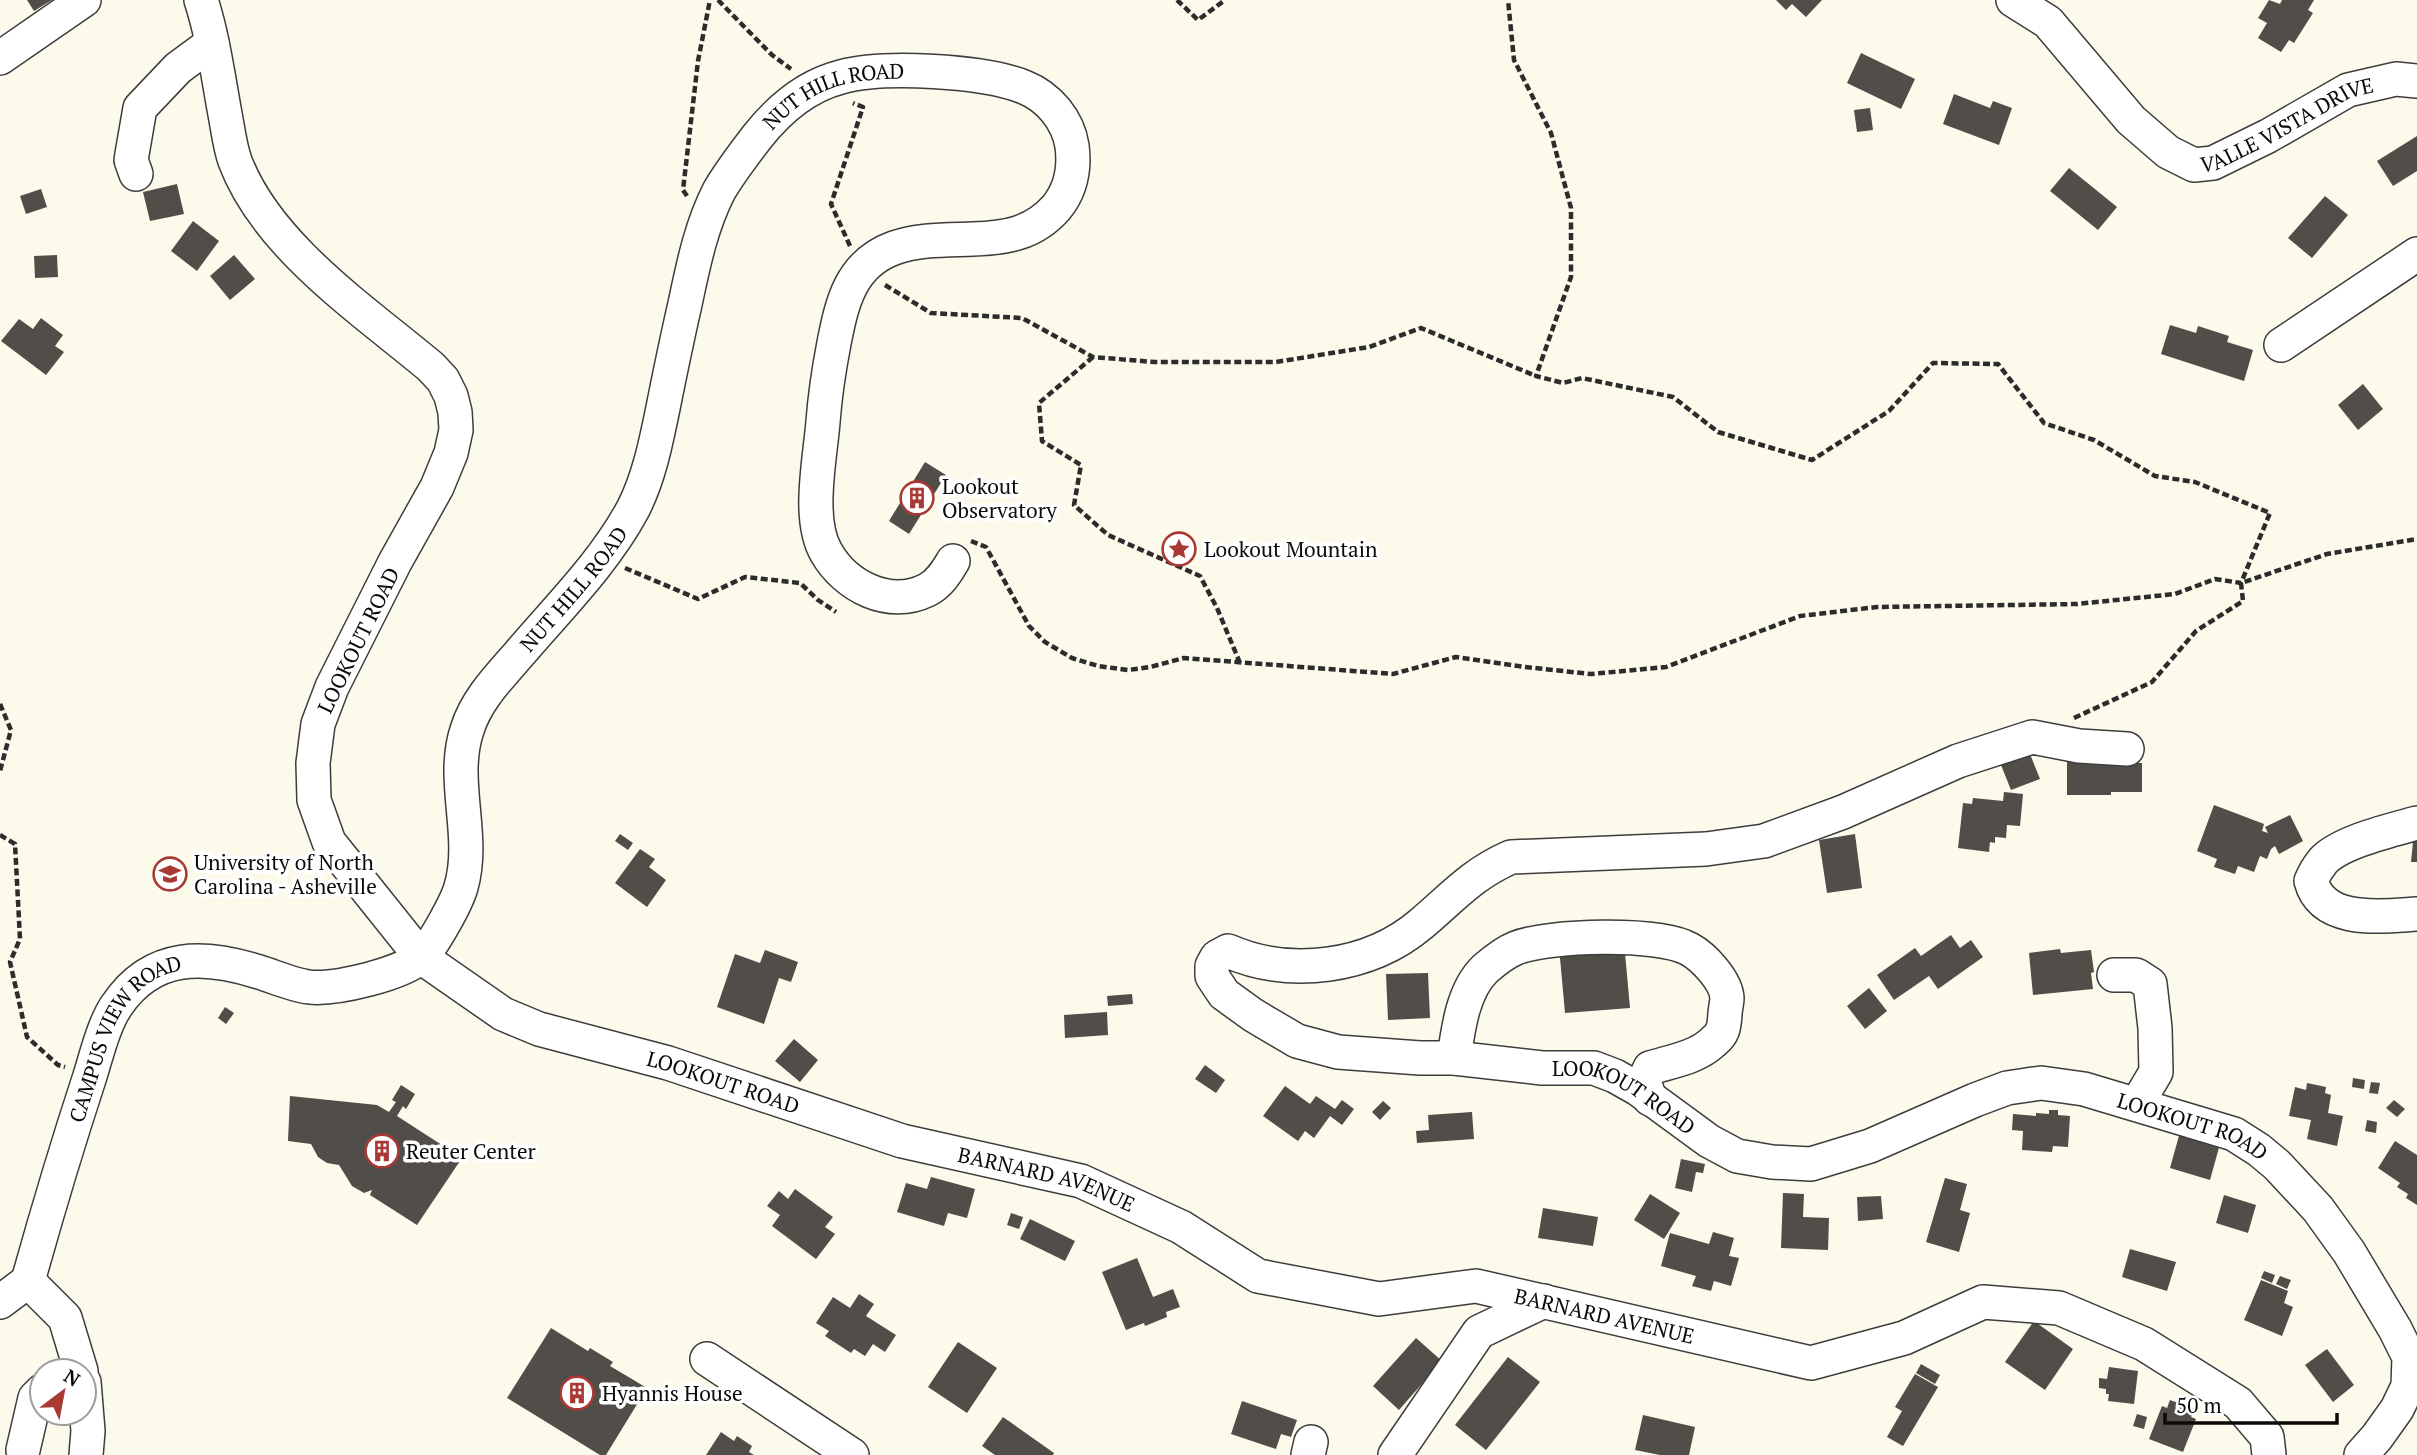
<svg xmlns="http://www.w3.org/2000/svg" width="2417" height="1455" font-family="'PT Serif',serif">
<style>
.building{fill:#514d48}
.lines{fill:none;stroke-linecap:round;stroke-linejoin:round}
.minor-casing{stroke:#3d3d3d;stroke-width:36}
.path{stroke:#2c2c2c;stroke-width:4.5;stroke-dasharray:7 3.5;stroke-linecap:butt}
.minor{stroke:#fff;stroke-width:33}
.labels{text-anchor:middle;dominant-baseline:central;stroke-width:7;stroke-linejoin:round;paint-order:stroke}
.street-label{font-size:21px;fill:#0a0a0a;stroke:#fff}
.poi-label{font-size:21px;fill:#0a0a0a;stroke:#fff;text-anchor:start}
</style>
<rect width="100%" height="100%" fill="#fcfaea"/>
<!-- building -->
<path class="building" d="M27,0H52L34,11Z
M1776,0H1822L1806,17L1792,4L1786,10Z
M2269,0L2280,4L2282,0H2314L2308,10L2313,13L2294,43L2289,40L2281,52L2258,38L2267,23L2258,18Z
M1861,53L1915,79L1901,109L1847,83Z
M1954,94L1990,108L1993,101L2012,108L1999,145L1943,124Z
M1870,108L1873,130L1857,132L1854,110Z
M2417,136V171L2393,186L2377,161Z
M2069,168L2117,207L2098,230L2050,191Z
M177,184L184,214L150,221L143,192Z
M41,189L47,207L26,214L20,196Z
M2325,196L2348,215L2312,258L2288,238Z
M193,221L219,241L197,271L171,251Z
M57,255L58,277L35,278L34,256Z
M234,255L255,279L230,300L210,276Z
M41,318L63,335L55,346L64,352L46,375L1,341L19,319L33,329Z
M2170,325L2196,333L2198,326L2229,336L2227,342L2253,350L2244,381L2161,354Z
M2363,384L2383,409L2358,430L2338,405Z
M925,462L946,475L909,534L889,521Z
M2030,754L2040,779L2011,790L2001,765Z
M2067,762L2142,763V792H2111V795H2067Z
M2004,792L2023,794L2020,826L2007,825L2006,838L1995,837V843L1990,842L1989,852L1958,848L1963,803L1972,804L1973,798L2003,801Z
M2214,805L2264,824L2262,831L2268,833L2265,827L2290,815L2303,841L2279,854L2275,846L2271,849L2267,859L2260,856L2254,872L2238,866L2235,874L2214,867L2217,859L2197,851Z
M2414,832H2417V862H2411Z
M620,834L633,843L628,850L615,841Z
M1855,834L1862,888L1827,893L1819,840Z
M640,849L655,859L649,867L666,880L647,907L615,883Z
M1951,935L1960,948L1971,940L1983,957L1938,989L1929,976L1894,1000L1877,975L1915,948L1921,956Z
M1624,942L1630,1008L1565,1013L1559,947Z
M2060,949L2061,953L2091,950L2094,972L2091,973L2093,989L2033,995L2029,953Z
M765,950L798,962L791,982L779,978L764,1024L717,1007L735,954L760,963Z
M1428,973L1430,1018L1388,1020L1386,974Z
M1869,988L1887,1011L1865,1029L1847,1006Z
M1132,994L1133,1004L1108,1006L1107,996Z
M225,1007L234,1013L226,1024L218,1018Z
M1107,1012L1108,1035L1065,1038L1064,1015Z
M794,1039L818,1060L800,1082L775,1061Z
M1205,1065L1225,1080L1216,1093L1195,1079Z
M2353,1078L2365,1080L2364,1089L2352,1087Z
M2371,1082L2380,1083L2378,1094L2369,1093Z
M2307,1083L2326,1087L2325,1093L2331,1095L2328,1113L2343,1116L2337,1146L2307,1139L2311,1120L2289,1116L2295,1087L2306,1090Z
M401,1085L415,1094L406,1109L403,1106L397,1116L462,1158L417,1225L370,1195L372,1190L364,1193L352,1186L339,1165L327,1163L318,1157L311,1144L288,1141L290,1096L377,1105L389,1112L396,1102L392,1100Z
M1285,1086L1310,1104L1316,1096L1335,1109L1342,1100L1354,1109L1342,1125L1330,1116L1314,1138L1305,1131L1298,1141L1263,1116Z
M2394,1100L2405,1109L2397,1117L2386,1108Z
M1383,1101L1391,1108L1380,1120L1372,1112Z
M2049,1110H2058V1115L2070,1116L2068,1147L2053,1146L2052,1152L2022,1150L2023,1131L2012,1130L2013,1114L2036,1116V1113L2049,1114Z
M1472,1112L1474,1139L1417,1143L1416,1131L1429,1130L1428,1115Z
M2367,1120L2377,1122L2376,1133L2365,1131Z
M2180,1132L2220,1144L2210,1180L2170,1168Z
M2395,1141L2417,1155V1205L2406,1198L2408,1194L2397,1187L2400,1183L2378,1168Z
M1681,1159L1705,1164L1703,1173L1696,1172L1692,1192L1675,1188Z
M931,1177L975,1189L967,1218L948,1213L944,1226L897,1212L906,1183L927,1189Z
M1945,1178L1967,1184L1960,1210L1970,1213L1959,1252L1926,1242Z
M795,1189L833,1217L825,1227L835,1234L816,1259L772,1226L780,1215L767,1206L779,1191L788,1199Z
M1783,1193L1804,1194L1803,1217L1829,1218L1828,1250L1781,1248Z
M1650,1194L1680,1213L1664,1239L1634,1220Z
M2224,1195L2256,1205L2248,1233L2216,1223Z
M1881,1196L1883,1219L1858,1221L1857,1197Z
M1543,1208L1598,1217L1593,1246L1538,1238Z
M1011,1213L1023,1217L1019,1229L1007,1225Z
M1030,1219L1075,1241L1065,1261L1020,1239Z
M1713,1232L1734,1238L1729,1256L1739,1258L1731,1286L1714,1281L1711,1291L1692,1286L1696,1276L1661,1266L1670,1233L1709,1244Z
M2130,1249L2176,1262L2167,1291L2122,1277Z
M1137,1258L1153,1297L1173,1289L1180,1307L1166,1312L1167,1317L1145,1326L1144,1323L1126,1330L1102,1272Z
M2264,1271L2275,1275L2272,1283L2261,1278Z
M2280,1276L2291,1280L2287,1289L2276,1284Z
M2261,1280L2288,1291L2284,1303L2293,1307L2282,1336L2244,1320Z
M859,1294L874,1304L866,1316L896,1335L885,1352L873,1344L865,1356L854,1349L851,1353L825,1336L829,1331L816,1323L833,1297L850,1308Z
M2034,1321L2073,1349L2045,1390L2005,1362Z
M551,1328L588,1351L590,1348L613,1362L610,1366L647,1388L606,1455H600L507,1398Z
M1416,1338L1442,1361L1399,1410L1373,1386Z
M958,1342L997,1368L967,1413L928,1387Z
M2327,1349L2354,1385L2333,1402L2305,1365Z
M1508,1357L1540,1382L1486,1450L1455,1425Z
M1921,1364L1940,1375L1935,1384L1916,1373Z
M2109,1367L2138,1371L2134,1404L2108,1401L2109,1394H2106V1389L2099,1388V1378L2107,1379Z
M1915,1374L1938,1387L1903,1446L1887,1437L1902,1411L1895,1407Z
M2170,1400L2195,1409L2191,1417L2196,1419L2183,1452L2149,1439L2162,1406L2167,1408Z
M1242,1401L1297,1420L1291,1437L1281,1434L1276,1449L1231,1434Z
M2137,1414L2147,1417L2144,1429L2133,1426Z
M1643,1415L1695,1427L1689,1455H1660L1635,1450Z
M1003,1417L1054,1453L1053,1455H995L982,1446Z
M721,1432L734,1441L737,1436L752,1446L749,1452L754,1455H706Z"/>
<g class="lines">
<defs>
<g id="minor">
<path id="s1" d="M201,0C213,37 218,76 225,114C228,130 230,147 235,161C267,246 363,310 431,367L443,380L451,396L455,412L456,430L451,453L437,487L395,562L332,687L318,724L313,763L314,800L329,842L421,957L503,1014L539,1029L668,1063L902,1141L1081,1181L1181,1227L1258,1276L1379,1299L1476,1286L1811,1363L1904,1338L1983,1302L2059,1308L2144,1344L2238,1403L2267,1437L2269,1455"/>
<path id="s2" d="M2013,0L2048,22L2131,120L2168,152L2194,165L2213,163L2268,136L2348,90L2396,79L2417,81"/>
<path d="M0,58L84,0"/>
<path d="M136,174L131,160L140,108L178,68L212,43"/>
<path d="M2281,345L2417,254"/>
<path id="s3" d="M2127,749L2079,746L2032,737L1958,761L1843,812L1764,841L1706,849L1511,857C1472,874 1453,897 1421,924C1369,968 1290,978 1228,951L1217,957L1212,966V976L1224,994L1253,1015L1297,1041L1338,1052L1420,1058H1454L1542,1068H1594L1615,1076L1638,1089L1709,1141L1737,1156L1772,1162L1811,1164L1870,1146L1975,1100L2007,1088L2041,1083L2084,1089L2234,1134L2259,1150L2277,1165L2318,1209L2349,1252L2395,1329L2409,1357L2408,1386L2397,1409L2377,1437L2361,1455"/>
<path d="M2417,823C2392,830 2340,842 2323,861C2318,867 2314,874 2311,881C2323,925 2383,916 2417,914"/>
<path d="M2114,975H2136L2150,984L2155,1028L2156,1072L2137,1104"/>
<path d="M1454,1058C1458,1029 1463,990 1485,969C1493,962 1506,952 1516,948C1548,935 1659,932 1689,949C1704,957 1726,981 1727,998C1727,1003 1725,1009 1725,1014C1724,1027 1724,1033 1713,1042C1696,1058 1672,1061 1650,1068L1644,1081L1650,1099"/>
<path id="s4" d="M28,1281C47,1213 67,1146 89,1079C96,1057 104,1023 117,1005C153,952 205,955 259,972C275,977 293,985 309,987C335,990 403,974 422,956C433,945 457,902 461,887C476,835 450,781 467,730C476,700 499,677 519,654C558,608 604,563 633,509C649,478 656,442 663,408C670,373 677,339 685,304C693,266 701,226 719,191C730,172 744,154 757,137C779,109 806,86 841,77C884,65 984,71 1024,87C1049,97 1068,120 1072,146C1075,169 1071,190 1056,208C1033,234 1005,238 973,239C947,240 919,239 894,248C850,264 842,303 834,343C829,369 825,395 823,422C820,459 807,519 826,552C845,586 889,609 927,590C939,584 946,573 953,561"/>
<path d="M0,1302L28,1281L65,1318L81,1371"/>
<path d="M707,1359L852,1455"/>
<path d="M84,1382L88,1431L86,1455"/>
<path d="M23,1450L35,1398L42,1391"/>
<path d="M1308,1455L1311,1442"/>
<path d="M1395,1455L1479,1332L1544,1301"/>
</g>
</defs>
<!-- minor casing -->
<use href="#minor" class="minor-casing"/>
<!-- path -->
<path class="path" d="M718,0L772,55L791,69
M1177,0L1198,20L1225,0
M687,196L683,190L698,61L710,0
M850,246L831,204L863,107L853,103
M885,285L931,313L1022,318L1093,357L1154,362H1276L1369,347L1421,328L1536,376
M1093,357L1039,403L1042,441L1081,465L1074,505L1108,535L1200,576L1217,608L1240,663
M971,541L986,547L1029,626L1045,642L1072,658L1098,666L1128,670L1150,667L1184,658L1393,674L1456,657L1525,667L1591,674L1666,667L1800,616L1877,607L2077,604L2175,594L2215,579L2241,583L2270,513L2195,482L2155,476L2094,440L2044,423L1998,364L1933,363L1889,411L1812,460L1718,432L1673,397L1582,378L1563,383L1536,376L1571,277V208L1551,133L1514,60L1508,0
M625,568L698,599L745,577L800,583L818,600L836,612
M0,704L11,730L0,771
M2074,718L2152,682L2196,631L2243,601L2241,583L2327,554L2417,539
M0,835L15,844L20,939L10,962L27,1037L58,1065L65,1067"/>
<!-- minor -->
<use href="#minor" class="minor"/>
</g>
<!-- icons -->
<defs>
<symbol id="building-ring" viewBox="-11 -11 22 22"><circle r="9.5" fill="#fff" stroke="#a83934" stroke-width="1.5"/><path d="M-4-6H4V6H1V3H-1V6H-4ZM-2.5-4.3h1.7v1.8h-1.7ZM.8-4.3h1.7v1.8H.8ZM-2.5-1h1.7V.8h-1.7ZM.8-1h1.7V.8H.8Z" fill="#a83934"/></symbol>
<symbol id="sight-ring" viewBox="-11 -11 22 22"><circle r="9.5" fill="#fff" stroke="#a83934" stroke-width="1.5"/><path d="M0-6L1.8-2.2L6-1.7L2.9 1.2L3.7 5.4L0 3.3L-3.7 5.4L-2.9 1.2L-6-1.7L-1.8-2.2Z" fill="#a83934"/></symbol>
<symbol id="university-ring" viewBox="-11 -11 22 22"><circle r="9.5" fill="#fff" stroke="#a83934" stroke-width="1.5"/><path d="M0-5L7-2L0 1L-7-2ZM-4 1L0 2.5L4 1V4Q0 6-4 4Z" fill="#a83934"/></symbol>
</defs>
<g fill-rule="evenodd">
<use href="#building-ring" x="898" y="479" width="38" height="38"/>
<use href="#sight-ring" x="1160" y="530" width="38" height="38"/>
<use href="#university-ring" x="151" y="855" width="38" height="38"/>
<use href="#building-ring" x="363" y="1132" width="38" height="38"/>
<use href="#building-ring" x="558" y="1374" width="38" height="38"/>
</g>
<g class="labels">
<!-- street labels -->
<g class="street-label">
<text stroke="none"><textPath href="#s4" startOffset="1624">NUT HILL ROAD</textPath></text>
<text stroke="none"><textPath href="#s2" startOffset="350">VALLE VISTA DRIVE</textPath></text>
<text stroke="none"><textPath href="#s4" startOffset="1036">NUT HILL ROAD</textPath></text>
<text transform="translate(358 640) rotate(-64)">LOOKOUT ROAD</text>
<text stroke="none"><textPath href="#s4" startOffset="268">CAMPUS VIEW ROAD</textPath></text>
<text stroke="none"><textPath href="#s1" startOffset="1447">LOOKOUT ROAD</textPath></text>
<text stroke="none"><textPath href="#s3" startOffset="1433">LOOKOUT ROAD</textPath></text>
<text stroke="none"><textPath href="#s3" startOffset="2042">LOOKOUT ROAD</textPath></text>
<text stroke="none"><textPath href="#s1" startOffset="1785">BARNARD AVENUE</textPath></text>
<text stroke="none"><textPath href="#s1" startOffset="2373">BARNARD AVENUE</textPath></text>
</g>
<!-- poi labels -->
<g class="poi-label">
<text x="942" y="486">Lookout<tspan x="942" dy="24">Observatory</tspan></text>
<text x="1204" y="549">Lookout Mountain</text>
<text x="194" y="862">University of North<tspan x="194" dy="24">Carolina - Asheville</tspan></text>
<text x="406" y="1151">Reuter Center</text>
<text x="602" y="1393">Hyannis House</text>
</g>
</g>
<!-- north arrow -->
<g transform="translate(63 1392) rotate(32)"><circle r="33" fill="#ffffff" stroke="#9d9d9d" stroke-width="2"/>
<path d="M0-5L12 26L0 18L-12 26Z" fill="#a83934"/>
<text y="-10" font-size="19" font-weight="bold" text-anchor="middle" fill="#0a0a0a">N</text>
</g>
<!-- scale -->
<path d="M2165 1413v10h172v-10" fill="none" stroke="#0a0a0a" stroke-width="3.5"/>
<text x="2176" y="1413" font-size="21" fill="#0a0a0a" stroke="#ffffff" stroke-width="5" paint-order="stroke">50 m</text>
</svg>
